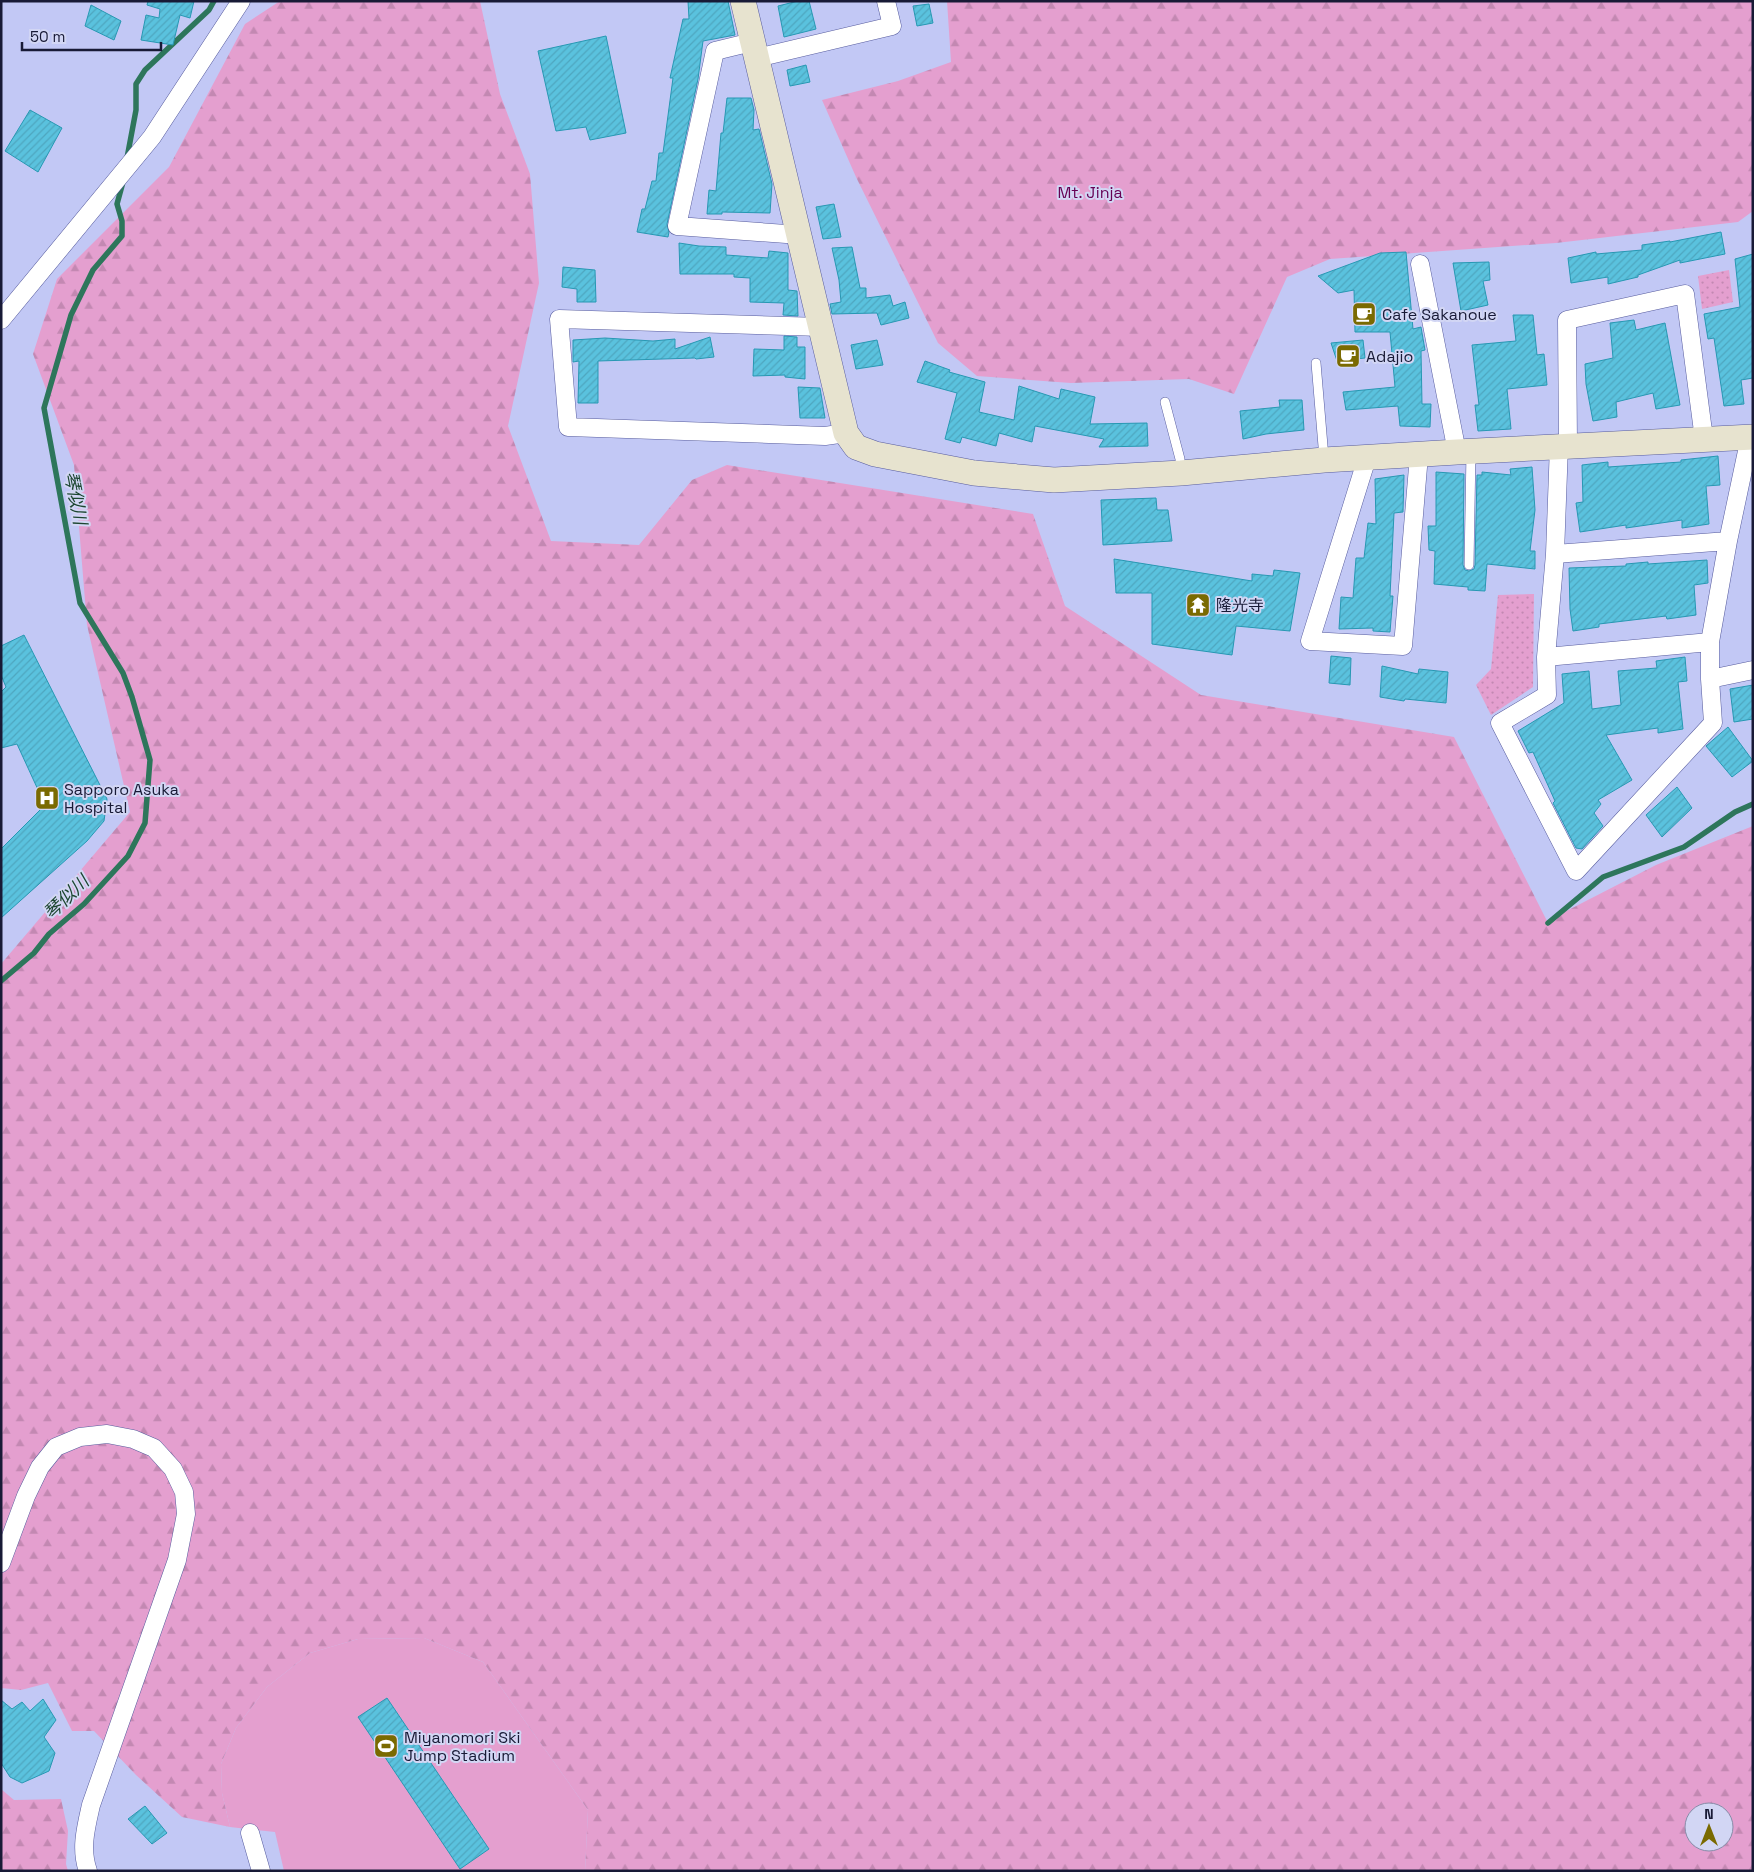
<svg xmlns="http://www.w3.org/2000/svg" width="1754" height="1872" font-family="'Space Grotesk','Noto Sans JP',sans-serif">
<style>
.green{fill:#e49fcf}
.forest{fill:url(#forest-firs);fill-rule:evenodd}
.park{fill:url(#park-dots)}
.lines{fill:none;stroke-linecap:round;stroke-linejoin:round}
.stream{stroke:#2d765b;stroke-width:5.5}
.building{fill:url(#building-hatch);stroke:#2798b3}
.lane-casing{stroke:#575c9e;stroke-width:10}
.street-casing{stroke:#575c9e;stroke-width:19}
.secondary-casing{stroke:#575c9e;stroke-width:26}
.lane{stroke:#fff;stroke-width:9}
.street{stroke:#fff;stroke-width:18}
.secondary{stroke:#e7e3cf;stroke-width:25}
.labels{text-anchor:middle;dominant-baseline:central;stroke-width:4;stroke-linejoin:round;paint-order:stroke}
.park-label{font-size:16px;fill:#660054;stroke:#d2d6f4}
.poi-label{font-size:16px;fill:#181a36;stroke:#d2d6f4;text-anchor:start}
.water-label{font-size:18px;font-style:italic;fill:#1c4630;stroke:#d2d6f4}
</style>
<defs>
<pattern id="forest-firs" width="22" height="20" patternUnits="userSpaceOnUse" patternTransform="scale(1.25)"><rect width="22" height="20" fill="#e49fcf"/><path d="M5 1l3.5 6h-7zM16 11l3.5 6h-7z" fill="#c388b2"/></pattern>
<pattern id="park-dots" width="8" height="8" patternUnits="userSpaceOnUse" patternTransform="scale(1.25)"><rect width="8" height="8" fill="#e49fcf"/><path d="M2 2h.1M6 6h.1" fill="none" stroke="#c388b2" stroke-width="1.8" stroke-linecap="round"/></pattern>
<pattern id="building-hatch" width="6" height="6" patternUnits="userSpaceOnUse" patternTransform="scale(1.25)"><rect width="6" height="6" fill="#5ac2de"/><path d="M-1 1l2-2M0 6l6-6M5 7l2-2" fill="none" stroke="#4ea6bf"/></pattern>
</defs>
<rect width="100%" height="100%" fill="#c2c8f5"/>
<!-- green -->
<path class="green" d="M424,1638L483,1662L588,1810L585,1871H284L275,1832L230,1827L222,1793L221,1764L236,1728L267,1687L310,1653L358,1639Z"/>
<!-- forest -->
<path class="forest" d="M280,1H480L500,94L530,174L539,283L508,426L551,541L639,545L692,480L727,465L1033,514L1065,606L1201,695L1454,737L1547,921L1656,865L1753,826V1871H585L588,1810L483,1662L424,1638L358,1639L310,1653L267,1687L236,1728L221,1764L222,1793L230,1827L182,1817L136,1775L94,1731H72L48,1683L21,1690L1,1688V964L130,812L87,625L74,465L33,354L57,279L169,167L245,24ZM1694,1812H1724V1842H1694Z
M947,1H1753V211L1738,222L1556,243L1330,259L1287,277L1234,394L1189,379L1071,383L977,376L938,343L856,177L822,100L898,81L951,62Z
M1,1789L14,1800L61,1799L68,1831L66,1864L68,1871H1Z"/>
<!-- park -->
<path class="park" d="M1729,270L1733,302L1702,309L1698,276Z
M1534,594L1533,687L1491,715L1476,685L1491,669L1498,595Z"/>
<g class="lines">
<!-- stream -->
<path class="stream" d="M127,158L136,110V84L145,70L209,10L214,1
M1548,923L1603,877L1684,847L1735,812L1753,804
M1,981L34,953L49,934L84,904L128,856L145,823L150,760L132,697L123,673L80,603L44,408L71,315L93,270L122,236V221L117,204L123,182"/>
</g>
<!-- building -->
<path class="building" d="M148,1H194L190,18L180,15L173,45L141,40L146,15L159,18L160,9L147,5Z
M688,1H728L735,35L703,41L698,79L667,224L669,232L668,237L637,232L642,209H645L652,181H656L659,153H663L673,78H670L683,19H689Z
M798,1H809L816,29L784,37L778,6Z
M929,4L933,23L917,26L913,6Z
M91,5L121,21L114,40L85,26Z
M606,36L626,133L590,140L586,127L556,131L538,51Z
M806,65L810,82L790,86L787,70Z
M727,98H751L754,110L753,130L759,129L772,184L770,213L722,212V214H707L709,190L716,191L721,133H723Z
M30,110L62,128L38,172L5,151Z
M834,204L841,237L823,239L816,207Z
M1721,232L1725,254L1680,263V260L1638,275V277L1608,284V277L1571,283L1568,258L1596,252V254L1642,250V245L1670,241V242Z
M679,243L699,246L726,247V255L768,258L769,251L788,253V290L797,291L798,316L783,315L784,303L750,302V278L734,277V274H680Z
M852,247L860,288H866V298L890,295L893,306L905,302L909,318L881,325L877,313L832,314L830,304L841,302L839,280L832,248Z
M1406,252L1413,329L1421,327L1425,350L1421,351L1422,404H1431L1430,427L1400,426L1398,406L1346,410L1343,392L1395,387L1390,332H1355L1354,290L1338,293L1318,276L1380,253Z
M1753,254V378L1741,380L1744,404L1724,406L1714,338L1708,339L1704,314L1740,307L1735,259Z
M1489,262L1490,280L1483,281L1488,305L1461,311L1453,263Z
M563,267L595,270L596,302H577V289L562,287Z
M1513,315H1533L1537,355L1544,354L1547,385L1507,389L1511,429L1478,431L1475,405H1479L1472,345L1516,341Z
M1634,320L1636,330L1665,323L1680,405L1656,409L1653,393L1616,402L1617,417L1593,421L1586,384L1585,364L1613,358L1610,323Z
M784,336L797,337V347H805V379L785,377V375L753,376L754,349L784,350Z
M710,337L714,357L696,359L695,358L598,361V403H578L579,361L573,362V340L605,338L653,341L675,339V349Z
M877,340L883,365L856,369L851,345Z
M1363,340L1365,358L1337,361L1331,343Z
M925,361L950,370L949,372L985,382L979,412L1014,420L1019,386L1059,399L1061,389L1095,397L1090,424L1147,423L1148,446L1099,447L1104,439L1035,426L1032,442L999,433L996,446L962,437L960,443L945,439L957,393L917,382Z
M798,387L820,388L825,418H800Z
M1279,400H1302L1304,430L1266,434L1243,439L1240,411L1280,407Z
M1718,456L1720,485L1706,486L1709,524L1682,528V520L1626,528V525L1580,532L1576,503L1583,502L1582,465L1608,462V467L1681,462V460Z
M1532,467L1535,510L1530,551H1535V569L1487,564L1485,591L1468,590V587L1434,584L1435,551L1429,550L1428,526H1436V472L1464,474L1463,565L1465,570L1469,571L1474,569L1475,565L1477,475H1482V472L1511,475L1510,469Z
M1404,475L1403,512L1394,513L1390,596H1393L1390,632L1373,631V628L1339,629L1341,597L1353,598L1356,558H1364L1368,523L1376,524L1375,479Z
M1156,498L1157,510H1168L1172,541L1103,545L1101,500Z
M1114,559L1252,581V574L1273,576L1274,570L1300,573L1290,631L1236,626L1232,655L1152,644V593H1116Z
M1707,560L1708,583L1694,585L1696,615L1667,619L1666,616L1599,624V627L1573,631L1570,609L1569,568L1626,566V564L1648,562V564Z
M24,635L107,799L104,821L87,841L1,918V849L45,805L17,744L1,748V692L6,687L1,675V646Z
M1331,656L1351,658L1350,685L1329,683Z
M1685,657L1687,681L1678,682L1683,729L1658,733V728L1606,735L1632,780L1598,800L1601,804L1594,813L1603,826L1582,849L1576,848L1553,803L1555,801L1533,752L1529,753L1518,731L1564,703L1562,674L1589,671L1592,709L1621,705L1618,671L1657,668L1656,661Z
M1382,666L1418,674L1419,669L1448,672L1446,703L1405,699L1404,701L1380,697Z
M1753,685V719L1734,722L1730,689Z
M1728,727L1753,761L1732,777L1706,746Z
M1677,787L1692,808L1662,837L1646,815Z
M387,1698L489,1849L460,1869L358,1717Z
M43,1699L56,1720L44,1737L55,1753L49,1771L22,1783L10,1777L1,1763V1700L12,1709L22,1702L30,1711Z
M145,1806L167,1833L152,1844L128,1819Z"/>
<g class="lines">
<defs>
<path id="lane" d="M1316,363L1324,458
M1165,402L1180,459L1181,472
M1469,565L1471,452"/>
<path id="street" d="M752,42L715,51L677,226L800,235
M757,58L892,26L886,1
M1420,264L1457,452
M1,320L152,137L241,1
M822,327L559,319L568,427L825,436L846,433
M1559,445L1555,554L1546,657L1547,695L1500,723L1576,871L1713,723L1710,679L1753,670
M1568,445L1567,320L1685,294L1704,439
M1367,458L1310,641L1403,646L1419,455
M1555,554L1728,541
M1546,657L1710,642
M1710,679V642L1728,541L1750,437
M1,1563L26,1496L40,1467L56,1447L80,1437L107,1434L133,1439L154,1448L173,1469L184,1492L186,1514L177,1560L91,1805C86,1827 80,1849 88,1871
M250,1833L261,1871"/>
<path id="secondary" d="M743,1L846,433L856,447L875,454L974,473L1054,480L1181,473L1324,460L1457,452L1753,437"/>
</defs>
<!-- lane casing -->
<use href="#lane" class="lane-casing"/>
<!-- street casing -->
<use href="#street" class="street-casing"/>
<!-- secondary casing -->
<use href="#secondary" class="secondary-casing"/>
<!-- lane -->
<use href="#lane" class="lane"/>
<!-- street -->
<use href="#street" class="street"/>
<!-- secondary -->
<use href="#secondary" class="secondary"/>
</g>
<!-- icons -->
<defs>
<symbol id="cafe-square" viewBox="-11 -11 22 22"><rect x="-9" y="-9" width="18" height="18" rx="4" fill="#7a6a01" stroke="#d2d6f4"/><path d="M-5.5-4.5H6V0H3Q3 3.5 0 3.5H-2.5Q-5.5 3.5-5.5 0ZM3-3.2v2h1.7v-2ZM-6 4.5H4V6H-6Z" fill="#fff"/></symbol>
<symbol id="temple-square" viewBox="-11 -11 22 22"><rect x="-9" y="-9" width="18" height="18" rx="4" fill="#7a6a01" stroke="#d2d6f4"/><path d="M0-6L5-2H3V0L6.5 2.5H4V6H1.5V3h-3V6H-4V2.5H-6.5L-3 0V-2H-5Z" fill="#fff"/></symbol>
<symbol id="hospital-square" viewBox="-11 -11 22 22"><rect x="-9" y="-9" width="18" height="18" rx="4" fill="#7a6a01" stroke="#d2d6f4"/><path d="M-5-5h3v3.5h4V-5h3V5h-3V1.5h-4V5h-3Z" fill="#fff"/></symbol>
<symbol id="stadium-square" viewBox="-11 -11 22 22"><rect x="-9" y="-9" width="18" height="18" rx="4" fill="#7a6a01" stroke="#d2d6f4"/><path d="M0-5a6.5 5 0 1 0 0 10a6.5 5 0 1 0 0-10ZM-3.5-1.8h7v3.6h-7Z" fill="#fff"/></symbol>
</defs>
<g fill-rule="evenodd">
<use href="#cafe-square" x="1350" y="300" width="28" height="28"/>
<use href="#cafe-square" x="1334" y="342" width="28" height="28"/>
<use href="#temple-square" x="1184" y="591" width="28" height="28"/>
<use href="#hospital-square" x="33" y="784" width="28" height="28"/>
<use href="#stadium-square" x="372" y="1732" width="28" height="28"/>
</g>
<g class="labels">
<!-- park labels -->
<g class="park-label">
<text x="1090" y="192">Mt. Jinja</text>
</g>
<!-- poi labels -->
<g class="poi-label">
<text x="1382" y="314">Cafe Sakanoue</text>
<text x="1366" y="356">Adajio</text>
<text x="1216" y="605">隆光寺</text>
<text x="64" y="789">Sapporo Asuka<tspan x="64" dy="18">Hospital</tspan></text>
<text x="404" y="1737">Miyanomori Ski<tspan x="404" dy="18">Jump Stadium</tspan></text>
</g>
<!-- water labels -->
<g class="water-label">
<text transform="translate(76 498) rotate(79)">琴似川</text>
<text transform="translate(66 897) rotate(-44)">琴似川</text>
</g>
</g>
<!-- border -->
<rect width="1754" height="1872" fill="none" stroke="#181a36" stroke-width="5"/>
<!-- north arrow -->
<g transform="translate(1709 1827)"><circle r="24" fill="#d2d6f4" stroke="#888ba8"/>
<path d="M0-4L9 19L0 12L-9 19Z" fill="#7a6a01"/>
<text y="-8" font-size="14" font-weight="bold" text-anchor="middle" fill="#181a36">N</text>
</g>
<!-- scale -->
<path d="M22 42v8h139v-8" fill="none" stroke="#181a36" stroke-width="2.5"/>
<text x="30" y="42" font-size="15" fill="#181a36" stroke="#d2d6f4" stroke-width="4" paint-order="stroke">50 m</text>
</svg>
